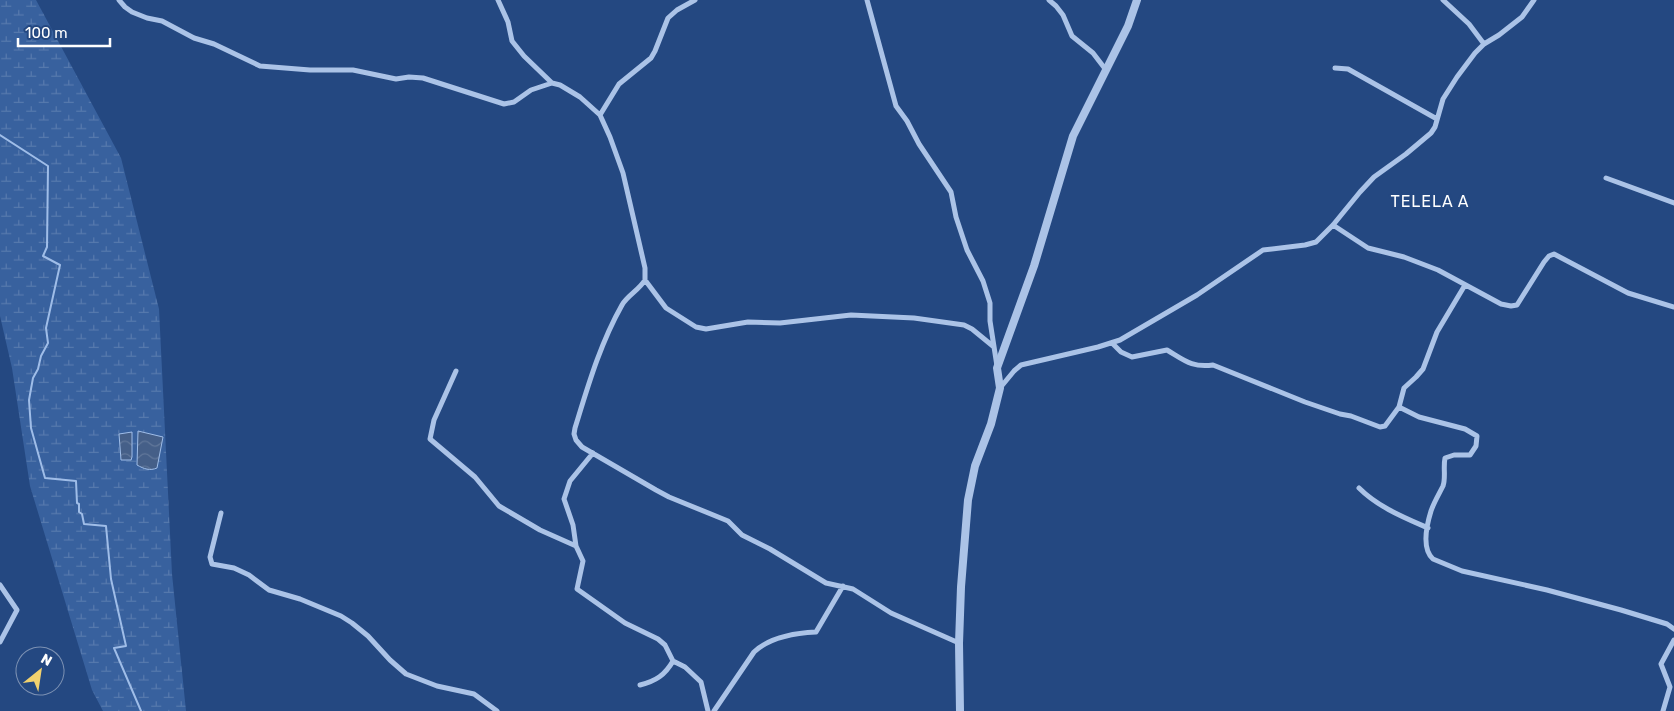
<svg xmlns="http://www.w3.org/2000/svg" width="1674" height="711" font-family="Rubik,sans-serif">
<style>
.wetland{fill:url(#wetland-marsh)}
.water{fill:url(#water-waves);stroke:#9fbde8}
.lines{fill:none;stroke-linecap:round;stroke-linejoin:round}
.stream{stroke:#9fbde8;stroke-width:2}
.minor{stroke:#abc3e7;stroke-width:5}
.tertiary{stroke:#abc3e7;stroke-width:8}
.labels{text-anchor:middle;dominant-baseline:central;stroke-width:4.5;stroke-linejoin:round;paint-order:stroke}
.quarter-label{font-size:16px;letter-spacing:1px;fill:#fff;stroke:#244881}
</style>
<defs>
<pattern id="wetland-marsh" width="20" height="14" patternUnits="userSpaceOnUse" patternTransform="scale(1.25)"><rect width="20" height="14" fill="#38619e"/><path d="M1 5h8M5 5V1M11 12h8M15 12V8" fill="none" stroke="#5679ad"/></pattern>
<pattern id="water-waves" width="16" height="10" patternUnits="userSpaceOnUse" patternTransform="scale(1.25)"><rect width="16" height="10" fill="#455f88"/><path d="M0 5q4-4 8 0t8 0" fill="none" stroke="#61779a"/></pattern>
</defs>
<rect width="100%" height="100%" fill="#244881"/>
<!-- wetland -->
<path class="wetland" d="M0,0H36L121,158L159,309L172,574L186,711H103L92,690L30,486L12,368L0,316Z"/>
<!-- water -->
<path class="water" d="M138,431L163,437L157,468C150,471 144,469 137,465Z
M132,432V457L131,460H121L119,434Z"/>
<g class="lines">
<!-- stream -->
<path class="stream" d="M0,135L48,166L47,247L43,256L60,265L46,328L48,343L41,356L38,369L33,378L29,400L31,428L45,478L76,481L77,503L79,504V512L82,514L84,524L106,526L111,579L126,646L114,648L141,711"/>
<!-- minor -->
<path class="minor" d="M119,0L125,7L132,12L147,18L162,21L194,38L214,44L260,66L310,70H353L396,79L409,77L423,78L504,104L514,102L531,90L552,83
M498,0L508,22L512,41L524,56L552,83L560,85L580,97L600,115L610,137L623,173L645,268V280C639,290 627,296 622,305C600,344 588,386 575,428L574,434L576,440L582,447L656,490L669,497L728,521L742,535L770,549L826,583L853,589L891,613L959,643
M867,0L896,106L907,121L919,144L951,192L956,217L967,250L983,281L990,303V321L997,366
M1049,0L1056,6L1063,15L1072,36L1093,53L1106,70
M1443,0L1469,24L1484,44
M1335,68L1348,69L1437,119
M600,115L619,84L651,58L655,51L668,18L677,10L695,0
M1606,178L1674,203
M1333,225L1368,248L1404,257L1438,270L1501,304L1511,306L1517,305L1544,262L1549,256L1554,254L1628,293L1674,307
M645,280L666,308L696,327L706,329L748,322L780,323L851,315L914,318L964,325L972,329L994,347
M1112,343L1121,352L1132,357L1167,350C1184,360 1192,368 1213,365L1305,402L1340,414L1351,416L1380,427L1385,426L1399,407L1404,388L1416,377L1423,369L1437,332L1465,285
M456,371L434,420L430,439L475,477L499,506L540,530L576,546
M1000,388L1014,371L1021,365L1098,347L1120,340L1197,295L1263,250L1305,245L1316,242L1333,225L1360,192L1374,177L1406,154L1431,133L1435,127L1443,99L1457,77L1475,53L1484,44L1499,35L1522,17L1534,0
M1399,407L1419,417L1465,429L1477,436L1476,446L1470,455H1454L1445,458C1443,467 1446,478 1443,486C1439,494 1434,502 1431,511C1427,524 1421,548 1433,559L1462,571L1547,590L1621,610L1667,624L1674,629
M593,453L570,481L564,499L573,525L576,546L583,561L577,589L625,623L658,639L665,645L673,661L685,667L701,682L708,711
M1359,488C1378,507 1403,517 1428,528
M221,513L210,557L212,564L234,568L249,575L269,590L300,599L341,616L352,623L368,636L390,660L406,674L437,686L474,694L497,711
M0,585L17,610L0,642
M640,685C656,681 665,675 673,661
M714,711L754,652C770,637 794,633 816,632L843,586
M1663,711L1670,687L1661,664L1674,640"/>
<!-- tertiary -->
<path class="tertiary" d="M960,711L959,643L961,587L968,500L975,466L991,424L1000,388L997,368L1034,266L1073,136L1128,26L1137,0"/>
</g>
<g class="labels">
<!-- quarter labels -->
<g class="quarter-label">
<text x="1430" y="201">TELELA A</text>
</g>
</g>
<!-- north arrow -->
<g transform="translate(40 671) rotate(30)"><circle r="24" fill="#244881" stroke="#7c91b3"/>
<path d="M0-4L9 19L0 12L-9 19Z" fill="#f1d16e"/>
<text y="-8" font-size="14" font-weight="bold" text-anchor="middle" fill="#ffffff">N</text>
</g>
<!-- scale -->
<path d="M18 38v8h92v-8" fill="none" stroke="#ffffff" stroke-width="2.5"/>
<text x="25" y="38" font-size="15" fill="#ffffff" stroke="#244881" stroke-width="4" paint-order="stroke">100 m</text>
</svg>
